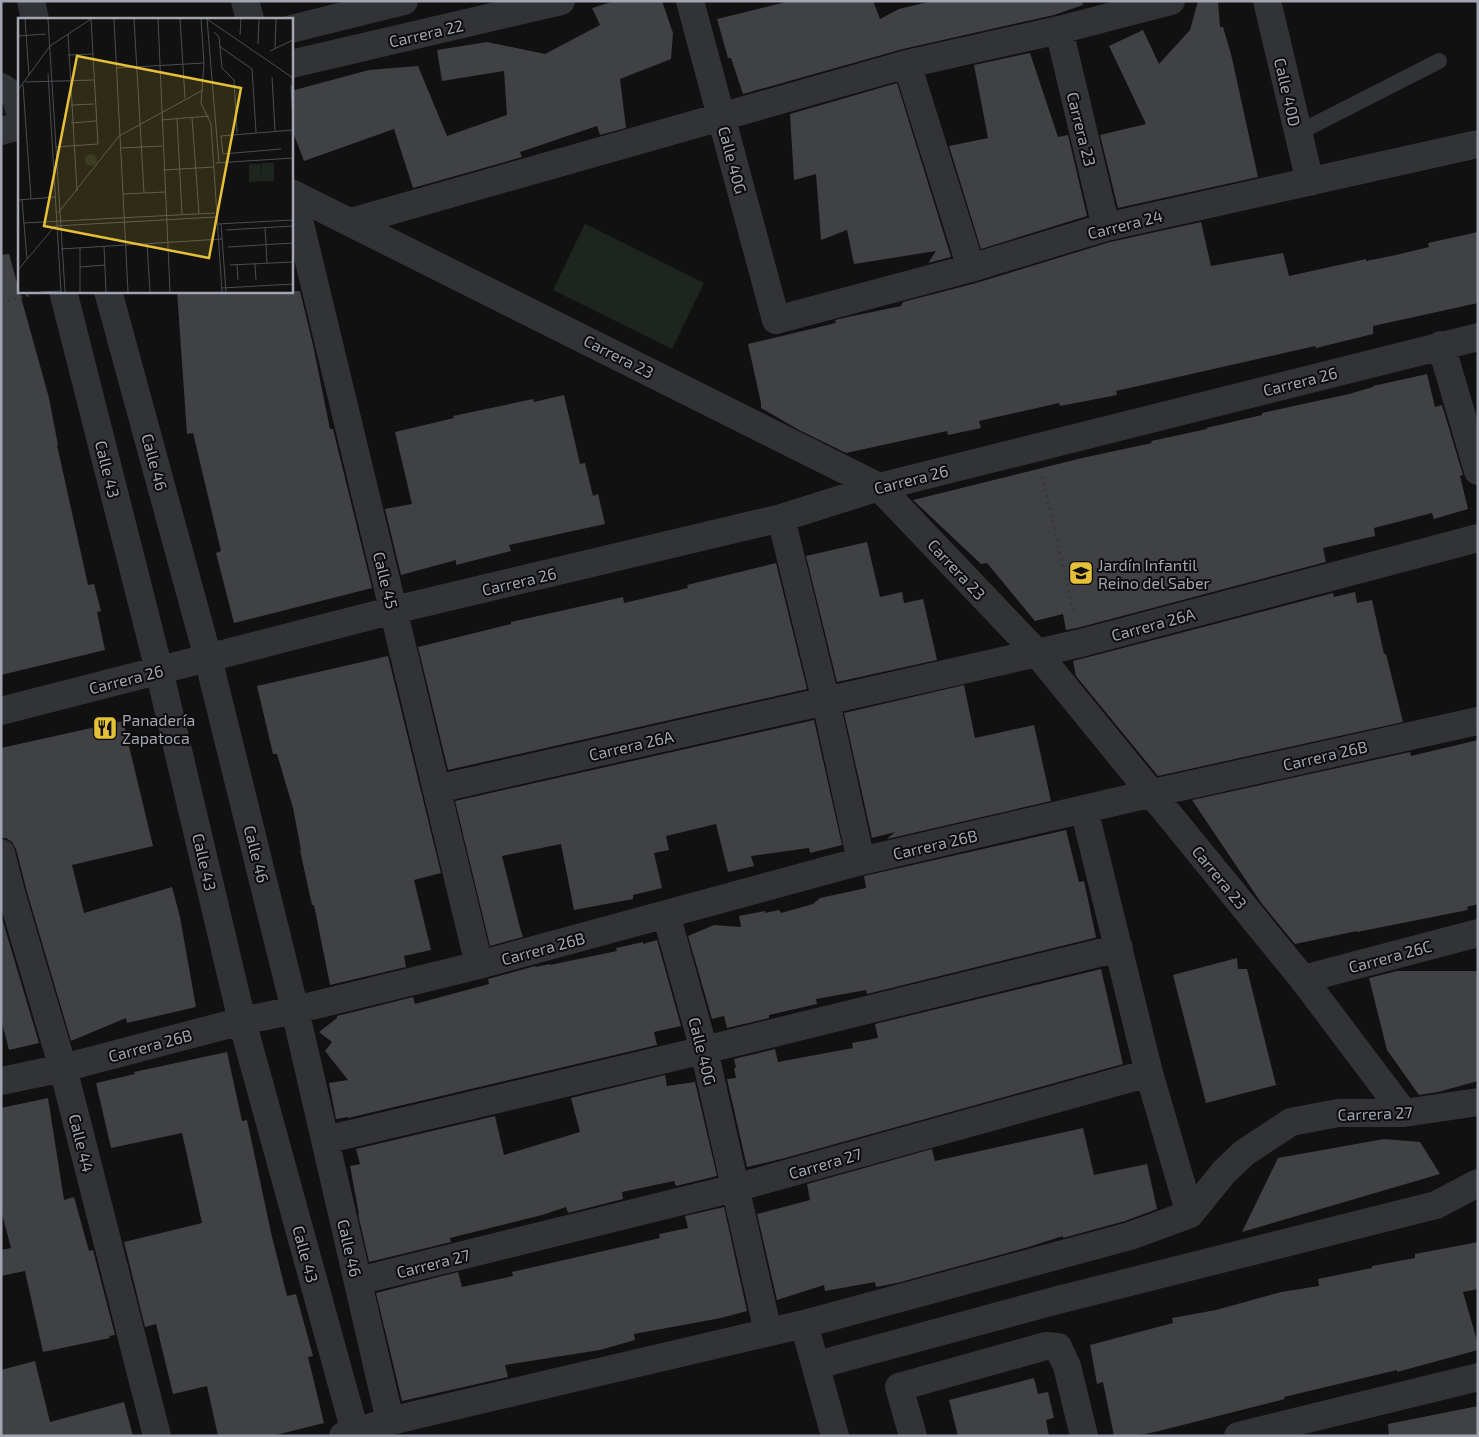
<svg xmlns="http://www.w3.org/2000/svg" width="1479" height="1437" font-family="'Exo 2',sans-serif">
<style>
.green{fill:#1e251f}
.building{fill:#404145}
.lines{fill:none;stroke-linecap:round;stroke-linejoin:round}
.path{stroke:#38393e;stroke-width:3;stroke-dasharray:2.5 4;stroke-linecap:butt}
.lane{stroke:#323337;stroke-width:16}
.street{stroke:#323337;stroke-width:28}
.labels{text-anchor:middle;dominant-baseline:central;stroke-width:4;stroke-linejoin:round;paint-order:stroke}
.street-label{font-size:16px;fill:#a3a6b2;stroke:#0c0c0d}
.poi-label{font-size:16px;fill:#a3a6b2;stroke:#0c0c0d;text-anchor:start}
.inset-road{fill:none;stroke:#4b4d52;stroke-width:1}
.view{fill:#e6c036;fill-opacity:0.15;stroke:#e6c036;stroke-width:2.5}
.inset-edge{fill:none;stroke:#a3a6b2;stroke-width:2.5}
</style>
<rect width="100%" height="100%" fill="#111112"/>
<!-- green -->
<path class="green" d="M585,224L704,283L672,349L553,290Z"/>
<!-- building -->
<path class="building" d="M615,1H662L673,33L671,59L620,79L626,128L600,135L597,126L520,152L522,157L413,188L394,129L304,161L291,127V91L369,70L418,66L447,136L507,115L504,71L442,81L437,50L487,42L545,54L600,25L592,8Z
M790,1H873L880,19L899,9L932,1H1082L1083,5L1054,15L903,49L743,94L731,58H728L717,19Z
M1198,1H1218L1220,27H1223L1231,54L1258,177L1118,208L1100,135L1146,124L1109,46L1143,30L1159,64L1190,30Z
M1030,53L1058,137L1068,135L1087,216L981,249L949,146L988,138L974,65Z
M897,83L951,257L928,263L936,251L854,264L847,230L821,240L816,174L794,180L790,114Z
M1201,222L1211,266L1283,253L1289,276L1366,259V261L1396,255L1429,247L1428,243L1478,232V303L1373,326V334L1316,348L1315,346L1116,391L1117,395L1060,406L1059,403L979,421L981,428L948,435L947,431L846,453L799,430L761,408V403L748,344L836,323L835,320L848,317L901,306L903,302L976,283L1110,242Z
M9,254L49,398L58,445H57L88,585L94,584L101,611L97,612L105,650L1,675V255Z
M177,291H300L313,345L330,429H333L372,588L234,623L216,553L221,551L193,433L187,434Z
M1427,374L1435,407L1442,405L1463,475L1460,476L1468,509L1434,519L1432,513L1374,528L1375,536L1323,548L1326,562L1077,628L1066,630L1063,614L1035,621L987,563L981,564L913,500L1082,458L1152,443L1151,441L1207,429L1206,428L1262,415V413L1349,394L1373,387V386Z
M564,395L580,464L585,463L593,496L598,494L605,524L509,545L511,551L456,565V560L401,575L385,509L412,504L395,432L454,418L453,416L533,399L534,402Z
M867,542L880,597L902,592L904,603L923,599L937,660L837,682L806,556Z
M776,563L807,689L448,770L418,647L511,624V622L623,597L624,603L688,588L687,585Z
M1355,592L1357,603L1372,600L1384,654H1386L1403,722L1158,776L1076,676L1073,661L1333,593L1334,597Z
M388,656L441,873L414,880L431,950L404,956L406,967L330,985L314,905H312L300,850H301L293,808L277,754H273L257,686Z
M964,685L975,738L1034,725L1051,801L887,839L895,832L872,838L844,713Z
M814,720L842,845L810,853L809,848L751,856L754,866L728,872L716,824L666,836L669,850L654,853L662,888L633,895V899L574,910L561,844L502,856L520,928L523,937L490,946L455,801Z
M123,721L153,846L72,865L84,913L172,887L180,917L196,1007L127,1023L126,1018L71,1041L27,892L16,849L12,842L6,838H1V748Z
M1478,740V904L1467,907L1468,910L1357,932V931L1295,944L1262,904L1192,800L1410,752L1411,756Z
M1066,830L1079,882L1084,881L1096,937L1094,938L867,994L866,990L816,999L817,1004L769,1015V1018L727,1028L724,1016L712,1019L688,936L714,925L741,927L739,916L765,911V913L779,910L781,913L813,904L820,898L866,888L864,876Z
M1,915L39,1043L9,1050L1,1019Z
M657,940L681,1026L654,1032L657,1045L348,1118V1117L336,1119L329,1083L348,1080L325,1051L332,1042L319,1032L337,1018V1016L413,997L415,1004L489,984L488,979L535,966L536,967L550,964V965L617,951L616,948L643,942V944Z
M1237,958L1238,969H1247L1276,1085L1206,1103L1173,975Z
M1101,969L1123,1064L785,1158L747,1167L727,1079L736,1078L734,1068H736L734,1059L775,1049L778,1062L853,1048L852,1043L878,1038L875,1024Z
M1397,971H1478V1081L1438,1092L1419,1095L1387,1050L1369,978Z
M227,1052L242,1121L247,1120L272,1237L287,1296L296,1294L313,1356L308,1357L324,1423L272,1436H218L207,1386L173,1394L156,1324L145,1327L124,1242L202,1223L182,1133L111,1148L96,1083L135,1074L134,1072Z
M665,1075L667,1086L695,1082L717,1176L676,1186L674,1181L622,1192L623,1199L568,1213L566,1207L542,1215L450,1238L451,1242L369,1262L358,1214H359L350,1166L360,1164L356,1149L495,1116L504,1155L580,1132L571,1098Z
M48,1098L64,1200L74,1197L89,1251L93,1250L115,1335L109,1336L110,1338L43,1352L25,1271L1,1276V1250L11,1248L1,1210V1108Z
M1083,1128L1094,1175L1147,1164L1157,1209L1125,1221L1063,1238V1236L1025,1248L897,1283L876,1287L875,1282L825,1291L824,1285L777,1300L757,1214L810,1200L807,1184L932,1149L935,1161Z
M1384,1139L1420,1142L1440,1174L1242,1232L1278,1158Z
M724,1207L747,1311L721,1318L634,1334L635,1340L600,1350L505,1365L508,1377L402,1401L376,1293L458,1272L462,1287L513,1276L512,1272L660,1238L659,1234L688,1228L685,1216Z
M1478,1242V1289L1463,1292L1478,1344V1350L1397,1372V1370L1284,1397L1285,1399L1159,1431L1136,1436H1114L1103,1382L1097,1384L1090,1345L1173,1323L1172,1318L1216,1310L1281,1292L1319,1286L1318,1279L1372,1268V1266L1415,1258V1254Z
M35,1361L50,1422L124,1402L133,1436H1V1370Z
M1034,1378L1038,1394L1048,1392L1054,1418L1046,1420L1049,1436H958L949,1400Z
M1478,1406V1436H1389L1388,1424Z"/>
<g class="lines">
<!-- path -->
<path class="path" d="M1,302L33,294
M1042,476L1074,614"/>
<!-- lane -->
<path class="lane" d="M1298,133L1439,61"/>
<!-- street -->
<path class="street" d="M31,1L35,19
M245,1L250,19
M690,1L776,320L971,268L1106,227L1478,144
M1267,1L1310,182
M291,29L404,1
M1059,30L1106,227
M291,64L561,1
M907,64L971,268
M1,87L15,96L19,109
M1,131L19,126
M291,193L879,487L1037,653L1303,979L1404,1113
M293,195L479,965
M351,222L907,64L1059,30L1171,1
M63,291L159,670L242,1021L355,1432
M108,291L208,658L295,1010L390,1421
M1441,345L1478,471
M781,518L826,702L861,861
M1,711L394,610L781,518L879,487L1478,337
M437,789L1081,643L1478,538
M1084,809L1149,1073L1190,1214
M1,853L12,896L63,1068L157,1436
M666,914L704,1050L768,1332
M1303,979L1478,933
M1,1081L63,1068L242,1021L295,1010L479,965L861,861L1153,793L1478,721
M325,1140L704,1050L1119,948
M358,1281L735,1188L1149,1073
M804,1324L835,1436
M817,1365L1054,1301L1436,1205L1478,1183
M343,1436L390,1421L804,1324L1130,1236L1190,1214L1224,1172L1244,1153L1291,1122L1338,1113H1404L1478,1102
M913,1436L899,1387L1046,1346L1058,1347L1067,1366L1084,1436
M1238,1436L1478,1377"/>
</g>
<!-- icons -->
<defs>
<symbol id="school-square" viewBox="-11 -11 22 22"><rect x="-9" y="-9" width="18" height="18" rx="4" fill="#e6c036" stroke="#0c0c0d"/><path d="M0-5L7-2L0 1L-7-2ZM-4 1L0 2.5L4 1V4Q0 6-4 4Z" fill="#111"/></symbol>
<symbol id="restaurant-square" viewBox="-11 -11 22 22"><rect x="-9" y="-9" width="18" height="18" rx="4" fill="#e6c036" stroke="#0c0c0d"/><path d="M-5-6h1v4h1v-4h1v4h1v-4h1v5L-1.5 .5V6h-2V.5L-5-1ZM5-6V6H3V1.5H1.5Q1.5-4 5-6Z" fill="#111"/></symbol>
</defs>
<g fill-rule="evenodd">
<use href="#school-square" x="1067" y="559" width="28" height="28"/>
<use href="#restaurant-square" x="91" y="714" width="28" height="28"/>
</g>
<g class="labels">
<!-- street labels -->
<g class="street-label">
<text transform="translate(426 33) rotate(-13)">Carrera 22</text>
<text transform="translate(1288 92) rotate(77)">Calle 40D</text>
<text transform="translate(1082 129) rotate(76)">Carrera 23</text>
<text transform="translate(733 160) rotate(75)">Calle 40G</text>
<text transform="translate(1125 224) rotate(-14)">Carrera 24</text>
<text transform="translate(619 356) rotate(27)">Carrera 23</text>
<text transform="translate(1300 381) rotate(-14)">Carrera 26</text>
<text transform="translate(155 462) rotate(75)">Calle 46</text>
<text transform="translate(108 469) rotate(76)">Calle 43</text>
<text transform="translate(911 479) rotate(-14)">Carrera 26</text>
<text transform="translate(957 569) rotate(47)">Carrera 23</text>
<text transform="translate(386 580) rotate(76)">Calle 45</text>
<text transform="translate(519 581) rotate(-13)">Carrera 26</text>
<text transform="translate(1153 624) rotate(-15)">Carrera 26A</text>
<text transform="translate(126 679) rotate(-14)">Carrera 26</text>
<text transform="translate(631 745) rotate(-13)">Carrera 26A</text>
<text transform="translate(1325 755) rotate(-13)">Carrera 26B</text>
<text transform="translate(935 844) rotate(-13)">Carrera 26B</text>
<text transform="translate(257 854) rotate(76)">Calle 46</text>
<text transform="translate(205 862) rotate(77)">Calle 43</text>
<text transform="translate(1220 877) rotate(51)">Carrera 23</text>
<text transform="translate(543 948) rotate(-15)">Carrera 26B</text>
<text transform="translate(1390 956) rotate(-15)">Carrera 26C</text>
<text transform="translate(150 1045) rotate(-15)">Carrera 26B</text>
<text transform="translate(703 1051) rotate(76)">Calle 40G</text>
<text transform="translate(1375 1113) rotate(-2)">Carrera 27</text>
<text transform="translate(82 1143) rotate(76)">Calle 44</text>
<text transform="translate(825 1163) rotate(-16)">Carrera 27</text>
<text transform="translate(350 1248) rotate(77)">Calle 46</text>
<text transform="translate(306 1254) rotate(75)">Calle 43</text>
<text transform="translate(433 1263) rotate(-14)">Carrera 27</text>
</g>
<!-- poi labels -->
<g class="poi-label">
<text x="1098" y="564">Jardín Infantil<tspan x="1098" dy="18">Reino del Saber</tspan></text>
<text x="122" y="719">Panadería<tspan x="122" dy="18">Zapatoca</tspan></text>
</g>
</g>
<!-- overview -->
<g transform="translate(18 18)">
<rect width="275" height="275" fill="#111112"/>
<path d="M67 142a6 6 0 1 1 12 0a6 6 0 1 1-12 0ZM244,145H256V163L231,164V146H243L244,162Z" fill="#1e251f"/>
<path class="inset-road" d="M7,1L11,58M30,1L47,274M96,1L110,274M116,1L126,175M140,1L152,274M162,1L167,80M183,1L186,45L183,85L193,106L204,274M189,1L201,145M189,1L275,60M196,14L201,19L204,50L216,62L219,115M50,16L59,173M222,17L223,1M0,18L28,16M240,26L241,1M201,28L234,51L238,114M257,30L258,1M252,33L275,22M50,37L75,36M98,50L186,45M30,55L43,274M254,59L257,113M7,64L76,62M5,67L13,181M273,67L275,104M0,72L32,28L73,1M53,87L76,86M174,100L181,195M159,101L164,196M143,102L191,98M53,105L78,103M38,129L80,126L73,1M103,130L144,128M263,131L205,136L203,118L275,112M198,145L275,140M145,152L196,149M105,176L147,174M0,182L37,179M4,182L9,241M40,195L101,118L185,72M5,205L197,195M199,206L275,202M203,206L208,274M247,209L249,245M208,212L275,208M129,226L132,274M86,228L88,274M62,229V274M210,229L275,225M43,231L204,221M237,246L238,262M212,247L275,244M219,247L220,262M62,249L87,247M0,252L37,208L198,199M204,270L275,266M22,274L43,273"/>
<path class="view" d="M59,38L223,70L191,240L26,208Z"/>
<rect width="275" height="275" class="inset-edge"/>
</g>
<!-- border -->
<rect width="1479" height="1437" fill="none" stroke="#a3a6b2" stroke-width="5"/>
</svg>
